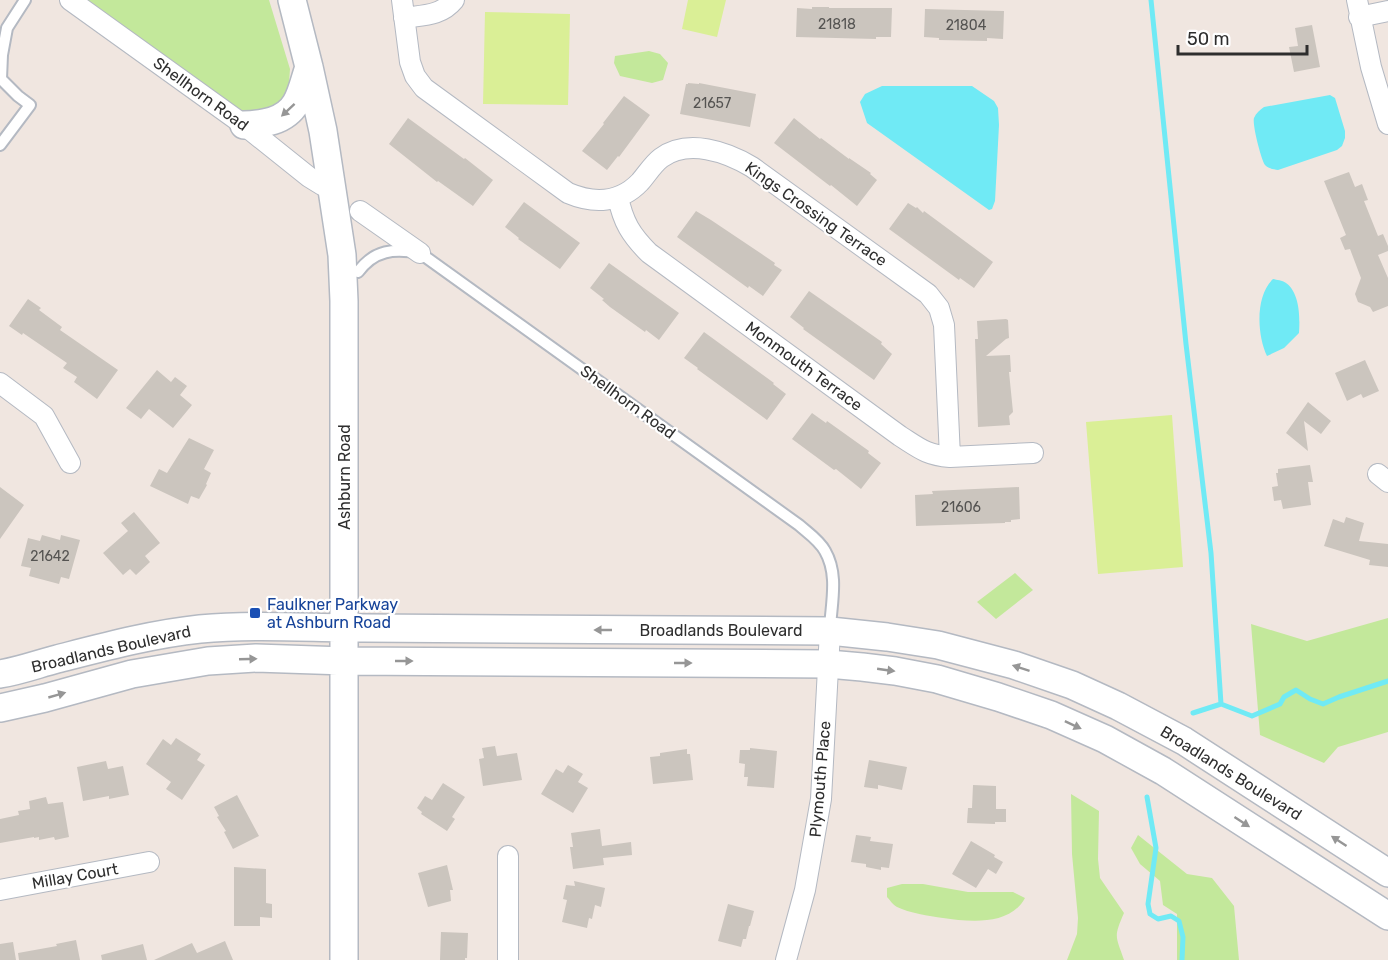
<svg xmlns="http://www.w3.org/2000/svg" width="1388" height="960" font-family="Rubik,sans-serif">
<style>
.green{fill:#c3e89b}
.pitch{fill:#daef96}
.water{fill:#70eaf5}
.lines{fill:none;stroke-linecap:round;stroke-linejoin:round}
.stream{stroke:#70eaf5;stroke-width:5}
.building{fill:#cbc5be}
.lane-casing{stroke:#b4b9c2;stroke-width:14}
.street-casing{stroke:#b4b9c2;stroke-width:22}
.secondary-casing{stroke:#b4b9c2;stroke-width:30}
.lane{stroke:#fff;stroke-width:10}
.street{stroke:#fff;stroke-width:20}
.secondary{stroke:#fff;stroke-width:27}
.oneway{fill:#969696}
.transit-dot{fill:#1a4fb4;stroke:#fff;stroke-width:2}
.labels{text-anchor:middle;dominant-baseline:central;stroke-width:4.5;stroke-linejoin:round;paint-order:stroke}
.number-label{font-size:14px;fill:#555452}
.street-label{font-size:16px;fill:#2e2e2e;stroke:#fff}
.transit-label{font-size:16px;fill:#164399;stroke:#fff;text-anchor:start}
</style>
<rect width="100%" height="100%" fill="#f0e6e0"/>
<!-- green -->
<path class="green" d="M84,0H269L290,69L288,97L270,110L245,113L229,105Z
M649,51L660,54L668,63L663,80L652,83L620,76L614,63L615,56Z
M1015,573L1033,590L996,619L977,602Z
M1388,618V732L1338,747L1324,763L1260,735L1251,624L1307,641Z
M1071,794L1099,811L1098,859L1100,878L1124,913C1113,938 1116,936 1124,960H1067L1077,934L1078,918L1072,854Z
M1138,835L1187,874L1212,878L1234,906L1239,960H1177V914L1163,905L1160,881L1140,864L1131,848Z
M902,884H923L968,892H1013L1025,898C1010,926 970,922 943,918C929,916 909,913 897,907C893,905 890,900 887,897V888Z"/>
<!-- pitch -->
<path class="pitch" d="M688,0H726L717,37L682,29Z
M485,12L570,14L568,105L483,104Z
M1172,415L1183,567L1098,574L1086,422Z"/>
<!-- water -->
<path class="water" d="M882,86H972L994,101L998,108L999,125L995,201L992,209L989,210L867,123L860,102L865,94Z
M1330,95L1335,98L1345,131V138L1342,146L1337,150L1278,170C1274,169 1269,169 1265,165C1261,159 1252,124 1254,118C1256,113 1260,110 1264,107Z
M1273,279C1277,280 1282,280 1286,283C1300,293 1300,318 1299,333L1284,348L1267,356C1257,335 1255,296 1273,279Z"/>
<g class="lines">
<!-- stream -->
<path class="stream" d="M1151,0L1186,344L1211,553L1221,704
M1193,713L1221,704L1252,716L1280,704L1284,697L1296,690L1310,699L1323,704L1339,697L1388,681
M1147,797L1156,848L1148,904L1150,914L1158,919L1171,916L1179,921L1183,937L1182,960"/>
</g>
<!-- building -->
<path class="building" d="M812,7H829V8H892L891,37H876V39L796,37L797,8L812,9Z
M925,9L1004,11L1003,39L987,38V41L939,40V38L924,37Z
M1312,25L1320,67L1294,72L1289,47L1298,46L1295,28Z
M688,83L699,84V83L756,94L750,127L680,114L686,84H688Z
M624,96L650,115L619,157L618,156L607,170L582,151L604,124L603,123Z
M408,118L464,159L465,158L493,180L473,206L438,181L437,182L389,144Z
M794,118L820,139L821,138L849,159V158L871,173L870,174L877,180L857,206L831,185L830,186L774,143Z
M1349,172L1355,187L1362,184L1368,200L1364,201L1378,236L1383,234L1388,246V251L1378,255L1388,278V306L1373,312L1370,307L1358,302L1355,294L1361,278L1350,249L1345,250L1340,238L1346,235L1324,181Z
M524,202L580,243L560,269L518,239L519,238L505,227Z
M908,203L916,208L917,207L923,213L924,211L993,262L974,288L960,278L959,280L889,229Z
M696,211L711,220L775,263L774,265L782,270L763,296L749,286L748,288L677,237Z
M609,263L679,313L659,340L646,330L645,332L610,307L602,300L604,299L590,288Z
M809,291L882,342L881,344L892,354L874,380L803,329L804,328L790,317Z
M28,299L41,308L39,310L62,327L60,330L118,370L97,399L74,382L77,377L63,368L67,363L23,333L22,335L9,326Z
M1006,319L1008,320L1009,338L1006,339L986,356L1010,355L1011,372H1009L1013,412L1009,416L1010,425L978,427L975,339H978L977,321Z
M704,332L774,383L773,384L786,394L767,420L697,369L698,368L684,358Z
M1365,360L1379,391L1363,398L1361,394L1347,401L1335,373Z
M157,370L171,382L175,377L187,386L180,395L192,405L173,428L149,409L141,419L126,408Z
M1308,402L1331,421L1321,434L1304,421L1308,451L1286,433Z
M812,413L826,423L827,421L869,451L868,453L881,463L861,489L836,469L834,470L792,439Z
M189,438L214,450L204,469L211,473L206,484L207,485L199,499L191,496L188,504L150,486L159,469L167,473Z
M1310,465L1313,482H1308L1311,505L1283,509L1281,500L1274,501L1272,487L1278,486L1276,473H1278V469Z
M0,487L24,505L0,539Z
M1019,487L1020,519L1011,520V522H1005V523L916,526L915,495L933,494L932,491Z
M134,512L160,543L145,556L150,562L136,575L130,569L123,575L103,553L128,531L121,523Z
M1346,517L1364,523L1359,541L1388,544V567L1369,565L1370,560L1324,546L1333,519L1344,523Z
M42,535L60,540L61,535L80,540L69,579L61,577L59,584L29,576L31,568L21,566L28,538L40,541Z
M176,738L201,754L197,760L205,765L182,800L166,789L171,782L146,764L163,739L171,745Z
M495,746L497,756L517,753L522,780L483,786L479,759L484,758L482,748Z
M750,748L777,751L774,788L747,786L748,777H744L745,764L739,763L740,750H750Z
M687,749V754H690L693,780L653,784L650,757L660,756V753Z
M869,760L907,767L902,790L878,785V789L864,787Z
M106,761L108,769L123,766L129,795L109,799V796L83,801L77,767Z
M568,765L583,774L578,782L588,788L573,813L541,794L556,769L563,773Z
M443,783L465,797L452,817L455,819L447,831L421,814L422,812L417,808L425,796L432,800Z
M973,785L996,786V809H1006V822H995V824L967,823L968,808H972Z
M237,795L259,836L233,849L224,832L226,831L217,817L219,816L214,807Z
M46,797L48,804L63,802L69,837L55,840L54,837L39,840V837L34,838V837L0,843V819L19,815L18,811L30,809L29,801Z
M600,829L602,846L631,842L632,855L603,858L604,865L573,869L570,847H573L571,833Z
M856,835L871,837L870,841L893,844L889,868L881,867V870L866,867V864L851,862Z
M971,841L995,855L994,857L1003,862L996,874L988,869L976,888L952,874Z
M447,865L453,890H450L451,901L428,907L418,873Z
M234,867L266,869V903L272,904V918L260,917V926H234Z
M574,881L605,888L601,907L595,905L592,919L589,918L587,928L562,922L567,900L563,899L566,885L575,886Z
M728,904L754,911L750,926H749L746,939H743L741,947L718,941Z
M441,932L468,933L467,958H465V960H440Z
M76,940L80,960H19L18,953L57,946L56,944Z
M225,941L233,960H154L192,943L197,953Z
M13,942L16,960H0V944Z
M143,944L147,960H102L101,955Z"/>
<g class="lines">
<defs>
<path id="lane" d="M0,145L30,105L18,96L1,79L2,55L7,28L25,0
M358,272C374,250 394,248 420,253L799,525C808,533 819,540 825,551C839,575 831,604 830,629"/>
<path id="street" d="M70,0L244,125L309,177L322,185L331,186
M402,0L410,62L415,76L424,88L568,193C594,204 620,203 640,182C647,174 653,164 661,158C688,138 727,152 752,167L928,294L939,308L944,325L950,457
M1357,0L1371,67L1388,124
M1359,17L1388,11
M404,18C423,15 441,16 454,0
M618,197C623,222 631,235 649,253L900,436C919,448 926,455 950,457L1033,453
M360,211L420,253
M0,383L44,416L70,463
M1378,474L1388,482
M0,890L149,862
M508,960V856
M786,960L805,890L821,799L830,631"/>
<path id="secondary" d="M292,0L309,67L323,131L342,255L344,301C344,521 344,740 344,960
M244,125C262,124 285,122 296,103C302,93 305,78 309,67
M0,674C19,671 38,664 57,659C104,647 152,634 200,629C255,624 310,628 364,628L830,631L887,637L938,645L1014,665L1072,685L1118,706L1184,741L1388,873
M0,708L45,698L132,674L208,661L256,658L345,661L828,664L862,667L895,671L937,679L998,697L1051,715L1105,739L1163,771L1388,916"/>
</defs>
<!-- lane casing -->
<use href="#lane" class="lane-casing"/>
<!-- street casing -->
<use href="#street" class="street-casing"/>
<!-- secondary casing -->
<use href="#secondary" class="secondary-casing"/>
<!-- lane -->
<use href="#lane" class="lane"/>
<!-- street -->
<use href="#street" class="street"/>
<!-- secondary -->
<use href="#secondary" class="secondary"/>
</g>
<!-- one-way arrows -->
<defs><path id="oneway-solid" d="M-6-.8H1V-3.2L6.5 0L1 3.2V.8H-6Z" transform="scale(1.5)"/></defs>
<g class="oneway">
<use href="#oneway-solid" transform="translate(288 110) rotate(137)"/>
<use href="#oneway-solid" transform="translate(603 630) rotate(-180)"/>
<use href="#oneway-solid" transform="translate(248 659) rotate(-2)"/>
<use href="#oneway-solid" transform="translate(404 661)"/>
<use href="#oneway-solid" transform="translate(683 663)"/>
<use href="#oneway-solid" transform="translate(1021 668) rotate(-162)"/>
<use href="#oneway-solid" transform="translate(886 670) rotate(8)"/>
<use href="#oneway-solid" transform="translate(57 695) rotate(-16)"/>
<use href="#oneway-solid" transform="translate(1073 725) rotate(25)"/>
<use href="#oneway-solid" transform="translate(1242 822) rotate(33)"/>
<use href="#oneway-solid" transform="translate(1339 841) rotate(-147)"/>
</g>
<!-- markers -->
<rect class="transit-dot" x="249" y="607" width="12" height="12" rx="3"/>
<g class="labels">
<!-- number labels -->
<g class="number-label">
<text x="837" y="24">21818</text>
<text x="966" y="25">21804</text>
<text x="712" y="103">21657</text>
<text x="961" y="507">21606</text>
<text x="50" y="556">21642</text>
</g>
<!-- street labels -->
<g class="street-label">
<text transform="translate(201 94) rotate(36)">Shellhorn Road</text>
<text transform="translate(816 214) rotate(35)">Kings Crossing Terrace</text>
<text transform="translate(804 366) rotate(36)">Monmouth Terrace</text>
<text transform="translate(628 402) rotate(36)">Shellhorn Road</text>
<text transform="translate(344 477) rotate(-90)">Ashburn Road</text>
<text x="721" y="630">Broadlands Boulevard</text>
<text transform="translate(111 649) rotate(-13)">Broadlands Boulevard</text>
<text transform="translate(1231 773) rotate(32)">Broadlands Boulevard</text>
<text transform="translate(820 779) rotate(-85)">Plymouth Place</text>
<text transform="translate(75 876) rotate(-10)">Millay Court</text>
</g>
<!-- transit labels -->
<g class="transit-label">
<text x="267" y="604">Faulkner Parkway<tspan x="267" dy="18">at Ashburn Road</tspan></text>
</g>
</g>
<!-- scale -->
<path d="M1178 45v9h129v-9" fill="none" stroke="#2e2e2e" stroke-width="3"/>
<text x="1187" y="45" font-size="18" fill="#2e2e2e" stroke="#ffffff" stroke-width="4.5" paint-order="stroke">50 m</text>
</svg>
